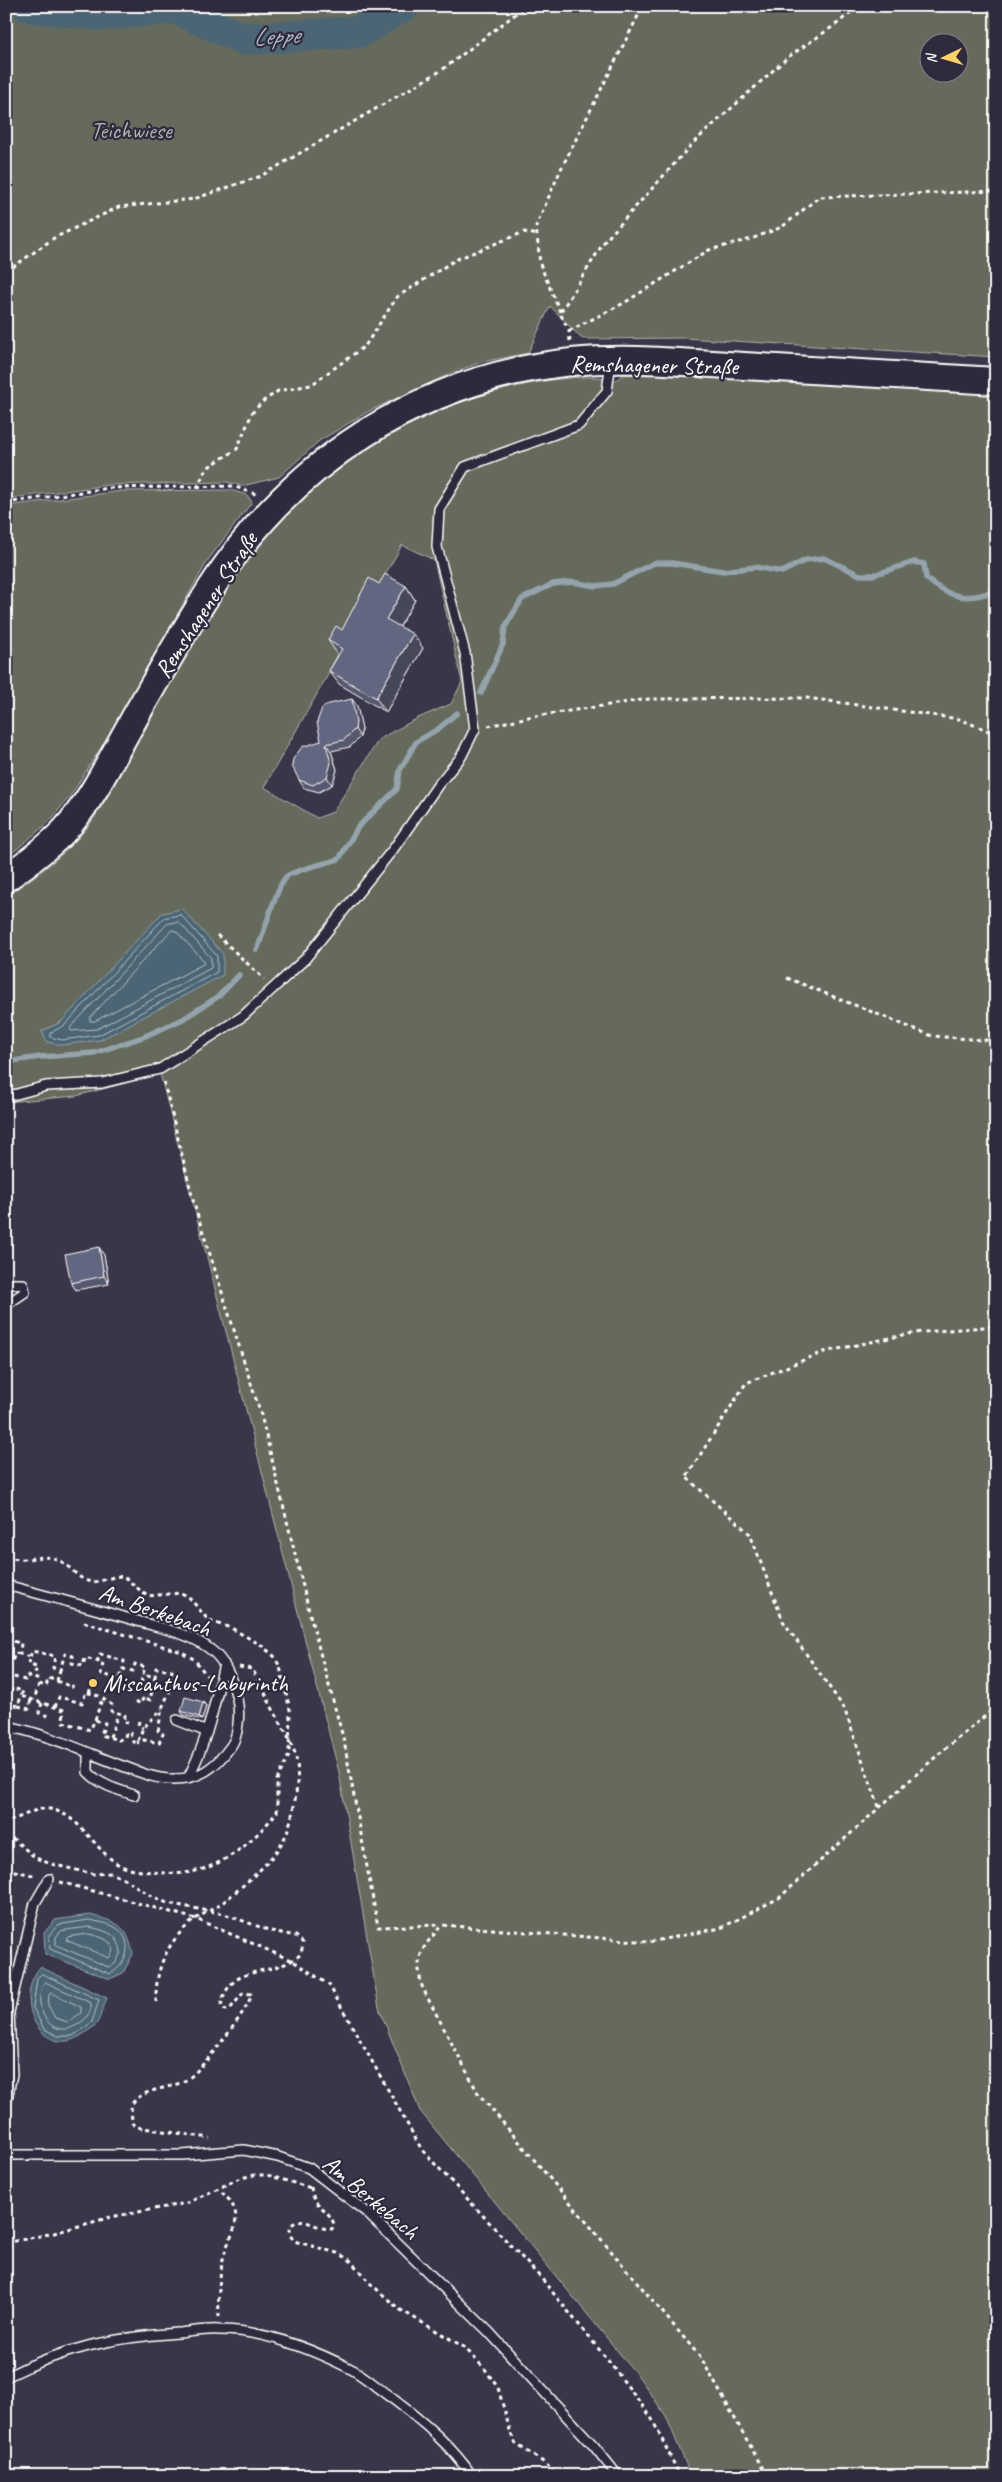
<svg xmlns="http://www.w3.org/2000/svg" width="1002" height="2482" font-family="Caveat,sans-serif">
<style>
.green{fill:#656a5c;stroke:#b2b4ae;fill-rule:evenodd}
.water{fill:#4c6575;stroke:#94a3ac}
.lines{fill:none;stroke-linecap:round;stroke-linejoin:round}
.shore{stroke:#b7c1c8;stroke-width:1}
.stream{stroke:#94a3ac;stroke-width:5.5}
.river{stroke:#4c6575;stroke-width:32}
.lane-casing{stroke:#fff;stroke-width:12}
.secondary-casing{stroke:#fff;stroke-width:30}
.path{stroke:#fff;stroke-width:3;stroke-dasharray:4 4;stroke-linecap:butt}
.lane{stroke:#2f2a3d;stroke-width:9}
.secondary{stroke:#2f2a3d;stroke-width:26}
.wall{fill:#56586e;stroke:#fff}
.shaded-wall{fill:#46475a;stroke:#fff}
.building{fill:#646680;stroke:#fff}
.poi-dot{fill:#ffd166;stroke:#2f2a3d;stroke-width:2}
.labels{text-anchor:middle;dominant-baseline:central;stroke-width:4.5;stroke-linejoin:round;paint-order:stroke}
.park-label{font-size:24px;fill:#b2b4ae;stroke:#2f2a3d}
.street-label{font-size:24px;fill:#fff;stroke:#2f2a3d}
.poi-label{font-size:24px;fill:#fff;stroke:#2f2a3d;text-anchor:start}
.water-label{font-size:25px;font-style:italic;fill:#aebac1;stroke:#2f2a3d}
</style>
<rect width="100%" height="100%" fill="#3a364a"/>
<filter id="ink" filterUnits="userSpaceOnUse"><feTurbulence type="fractalNoise" baseFrequency=".02" numOctaves="2"/><feDisplacementMap in="SourceGraphic" scale="10" xChannelSelector="R" yChannelSelector="G"/><feConvolveMatrix kernelMatrix="1 2 1 2 8 2 1 2 1" color-interpolation-filters="sRGB"/></filter>
<g filter="url(#ink)">
<!-- green -->
<path class="green" d="M6,6H996V357L684,338L586,339L581,338L550,306L528,353L482,362L454,372L369,411L319,441L279,477L242,486L227,482L108,485L6,499ZM960,42V72H930V42Z
M624,374H675L996,394V2476H691L666,2416L639,2377L420,2111L379,2008L339,1772L160,1074L76,1096L6,1102V896C35,877 64,856 86,829C99,813 109,793 119,776C145,732 167,688 192,644C263,519 359,425 502,390C535,382 567,376 601,377L606,382H613ZM402,545L434,560L462,682L451,704L418,718L379,739L333,812L317,818L264,787ZM61,1022L47,1042L42,1031Z
M230,490L247,495L252,502L249,506L208,560L109,735L71,795L49,822L6,858V506L122,491Z"/>
<!-- water -->
<path class="water" d="M182,909L223,954V975L100,1040L62,1045L47,1042L42,1031L61,1022L162,913Z
M90,1915C117,1922 127,1924 133,1954L123,1973L110,1979L45,1954L44,1933L55,1920Z
M40,1967L107,1998C104,2006 101,2016 97,2023C95,2027 89,2030 85,2033C42,2064 12,2000 40,1967Z"/>
<g class="lines">
<!-- shore -->
<path class="shore" d="M181,915L217,956V972L99,1035L62,1040L50,1037V1033L65,1025L164,918Z
M179,922L211,958V968L97,1029L71,1031L70,1028L167,924Z
M172,930L176,931L204,961L203,964L95,1021H90V1018Z
M90,1920C97,1922 107,1923 113,1926C135,1937 129,1964 110,1974L50,1949L49,1935L58,1925Z
M90,1927C106,1931 118,1933 121,1952L115,1964L108,1967L56,1945V1937L61,1931Z
M89,1934C100,1937 111,1938 113,1951L109,1958L66,1940L68,1937Z
M42,1974L99,2000L92,2022L73,2036H58L44,2029L33,2008L37,1978Z
M45,1982L91,2003C92,2011 87,2018 80,2023C49,2045 30,2002 45,1982Z
M52,1993L81,2007V2013L68,2022L55,2018L48,2005L49,1995Z"/>
<!-- stream -->
<path class="stream" d="M481,693L503,644L505,627L522,599L553,584L573,582L595,586L613,584L654,563H672L723,571L755,567L782,572L806,560L824,558L860,575H873L914,562L924,564L926,578C948,598 968,602 996,590
M257,950C263,936 278,882 287,876C295,870 327,863 339,859L358,827L397,789L400,770L416,742L438,729L457,713
M6,1062L40,1057L94,1053L143,1037L183,1019L219,996L239,975"/>
<!-- river -->
<path class="river" d="M28,6L101,15L175,8L243,39L359,32L404,6"/>
<defs>
<path id="lane" d="M6,1097L46,1086L102,1083L160,1069L243,1016L305,959L394,848L438,785L461,757L475,729L465,653L437,547L439,509L465,467L579,425L607,391L611,362
M6,1284H23L25,1292L6,1305
M6,1585C51,1597 96,1609 141,1622C164,1629 192,1634 211,1650C226,1661 233,1682 237,1699C240,1712 239,1735 231,1746C215,1768 199,1780 171,1779C153,1779 135,1770 117,1764C81,1750 44,1733 6,1726
M177,1720L207,1732
M88,1753V1772C100,1785 118,1790 134,1795
M188,1778C207,1742 215,1703 224,1664
M6,2104L12,2074L9,2012L35,1903L49,1879
M6,2155H182L244,2150L278,2157L309,2168L366,2212L489,2332L594,2446L618,2476
M6,2377C64,2348 114,2337 178,2333C191,2332 206,2329 219,2330C265,2330 314,2350 353,2370C367,2378 380,2390 393,2399C422,2421 452,2446 472,2476"/>
<path id="secondary" d="M6,878C26,864 46,849 63,832C90,803 107,767 126,733C153,685 180,637 210,590C291,462 419,378 572,362C628,356 687,363 744,366C828,371 912,376 996,381"/>
</defs>
<!-- lane casing -->
<use href="#lane" class="lane-casing"/>
<!-- secondary casing -->
<use href="#secondary" class="secondary-casing"/>
<!-- path -->
<path class="path" d="M6,272L54,238L119,207L194,199L261,176L442,70L526,6
M560,312L540,264L536,226L561,169L643,6
M569,331L624,303L709,250L751,239L782,227L819,197L996,191
M570,341L569,331L560,313L604,242L693,143L788,57L838,23L858,6
M197,488L204,473L210,466L237,449L252,413L262,402L278,391L311,385L365,346L397,297L455,260L524,232L537,235
M6,503L109,488L233,486L258,495
M488,726L529,717L649,699L807,698L959,719L996,734
M217,935L264,979
M787,978L932,1036L996,1041
M164,1082L194,1204L261,1415L311,1619L344,1741L378,1927L441,1925
M6,1555C23,1565 39,1553 56,1559C69,1563 78,1581 92,1582C101,1582 112,1576 123,1576L147,1596L181,1593L188,1596L209,1621L231,1628L261,1645L274,1656L280,1667L290,1710L289,1755L277,1780V1812C254,1841 222,1869 184,1873C174,1874 163,1873 153,1872C138,1871 123,1870 111,1859C91,1843 77,1814 50,1809C35,1806 20,1820 6,1821
M84,1622L182,1652L195,1660L207,1676
M6,1640L21,1643L20,1654L30,1657L29,1665L37,1667L34,1677
M30,1657L32,1651L55,1656L53,1668L60,1670L65,1654L73,1656L72,1663L83,1666L85,1658L103,1663L101,1674L120,1679L123,1669L133,1671L135,1664L145,1667L143,1674L155,1677L156,1668L172,1671L171,1678L175,1680L162,1708L158,1731L163,1734L159,1743L144,1740L137,1743
M6,1661L12,1662L15,1653L20,1654
M97,1662L100,1654L124,1661L123,1669
M6,1675L25,1680L27,1676L37,1679L39,1684L34,1700
M57,1681L60,1670
M39,1684L46,1686L49,1678L72,1687L73,1685
M109,1688H112L114,1678
M112,1688L130,1693L132,1686L140,1688L143,1674
M11,1692L12,1688L23,1691L21,1696
M89,1693L93,1681L98,1682
M136,1701L140,1704L144,1697L150,1700L155,1677
M6,1703L18,1706L21,1696L64,1710L63,1722L90,1730L95,1720L105,1723L101,1735L119,1740L125,1737L126,1733H130L133,1742L137,1743L143,1728L162,1709
M42,1703L39,1713L51,1717
M18,1706L29,1709L31,1699
M55,1707L59,1697L82,1703L86,1692L99,1696L112,1705L111,1711L125,1715L124,1722L128,1723
M95,1720L102,1699
M139,1721L138,1725L143,1728
M110,1737L118,1714
M879,1807L844,1708L783,1621L750,1534L686,1477L746,1383L824,1352L913,1333L996,1326
M6,1833L36,1858L51,1864L93,1874L110,1873L123,1878L150,1895L167,1903L224,1914L271,1931L296,1936L303,1943L301,1954C272,1980 230,1960 221,2006L225,2010L230,2009L243,1993L251,1994C252,2006 201,2070 189,2078C171,2091 144,2086 131,2105L132,2123L136,2127L210,2138
M6,1869L37,1876
M60,1882L196,1919L293,1961L329,1985L422,2150L541,2278L606,2358L651,2417L680,2476
M156,2002C155,1969 167,1941 194,1920C204,1913 216,1908 226,1900C246,1883 272,1862 284,1839C293,1821 301,1777 296,1757C292,1741 283,1727 275,1713C267,1698 261,1683 252,1669L239,1667
M311,2187C313,2208 328,2207 334,2224L332,2229C316,2230 304,2214 290,2226V2235L294,2241L337,2253L349,2259L371,2284L399,2309L464,2347L485,2369L498,2388L511,2434L516,2444L546,2464L556,2476
M6,2243L54,2233L111,2217L187,2203L240,2178L255,2175H267L311,2188
M219,2317C218,2296 219,2275 224,2255C228,2240 239,2227 235,2211C232,2201 225,2196 219,2189
M767,2476L701,2358L478,2093L423,1989C413,1957 422,1948 442,1925L649,1942L721,1928L779,1898L940,1753L996,1707"/>
<!-- lane -->
<use href="#lane" class="lane"/>
<!-- secondary -->
<use href="#secondary" class="secondary"/>
</g>
<!-- wall -->
<path class="wall" d="M379,584L406,586L415,600L400,626L423,648L386,712L339,684L329,671L338,655L328,640L342,630Z
M357,706L362,729L360,737L350,747L331,751L337,770L332,785L319,792L304,788L299,780L321,741Z
M104,1255L109,1284L76,1290L71,1283Z
M203,1702L206,1706L202,1720L183,1715L181,1711Z"/>
<!-- shaded-wall -->
<path class="shaded-wall" d="M406,586L415,600L396,633L386,619Z
M413,634L423,648L386,712L376,698Z
M352,699L357,706L362,729L360,737L355,729Z
M326,744L331,751L337,770L332,785L327,777Z
M99,1247L104,1255L109,1284L104,1276Z
M203,1702L206,1706L202,1720L199,1717Z"/>
<!-- building -->
<path class="building" d="M385,574L406,586L386,619L413,634L376,698L329,671L342,649L328,640L336,626L342,630L369,578L379,584Z
M352,699L356,722L355,729L344,740L326,744L331,763L327,777L313,785L299,780L292,766L293,759L302,747L321,741L317,722L322,708L329,704Z
M99,1247L104,1276L71,1283L65,1254Z
M185,1697L203,1702L199,1717L181,1711Z"/>
</g>
<!-- markers -->
<circle class="poi-dot" cx="93" cy="1683" r="5"/>
<g class="labels">
<!-- park labels -->
<g class="park-label">
<text x="131" y="130">Teichwiese</text>
</g>
<!-- street labels -->
<g class="street-label">
<text transform="translate(654 365) rotate(1)">Remshagener Straße</text>
<text transform="translate(206 605) rotate(-57)">Remshagener Straße</text>
<text transform="translate(155 1610) rotate(19)">Am Berkebach</text>
<text transform="translate(371 2197) rotate(40)">Am Berkebach</text>
</g>
<!-- poi labels -->
<g class="poi-label">
<text x="103" y="1683">Miscanthus-Labyrinth</text>
</g>
<!-- water labels -->
<g class="water-label">
<text transform="translate(276 36) rotate(-3)">Leppe</text>
</g>
</g>
<!-- margin -->
<rect width="1002" height="2482" fill="none" stroke="#2f2a3d" stroke-width="25"/>
<rect x="12" y="12" width="977" height="2457" fill="none" stroke="#fff" stroke-width="2" filter="url(#ink)"/>
<!-- north arrow -->
<g transform="translate(944 58) rotate(265)"><circle r="24" fill="#2f2a3d" stroke="#827f8b"/>
<path d="M0-4L9 19L0 12L-9 19Z" fill="#ffd166"/>
<text y="-8" font-size="14" font-weight="bold" text-anchor="middle" fill="#ffffff">N</text>
</g>
</svg>
